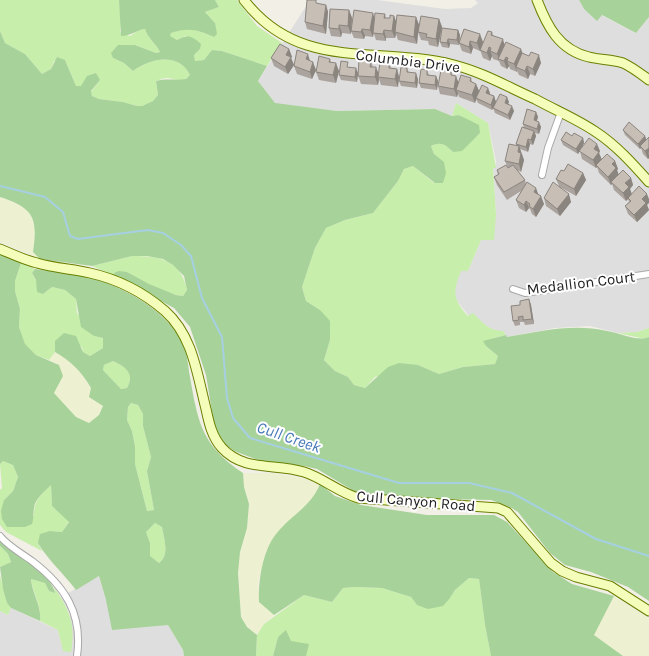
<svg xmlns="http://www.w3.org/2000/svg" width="649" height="656" font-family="Karla,sans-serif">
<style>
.residential{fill:#dfdede}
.farmland{fill:#edf1d2}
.grass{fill:#c7eeab}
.forest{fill:#a7d39a;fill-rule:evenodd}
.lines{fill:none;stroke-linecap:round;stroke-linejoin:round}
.stream{stroke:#a6d0e2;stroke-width:2}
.street-casing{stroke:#a8a8a8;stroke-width:8}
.secondary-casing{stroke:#698000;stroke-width:11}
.street{stroke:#fff;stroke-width:6}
.secondary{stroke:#f5fdba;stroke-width:9}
.wall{fill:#aba39d}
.shaded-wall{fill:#8b857f}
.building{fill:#c7beb6;stroke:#8b857f}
.labels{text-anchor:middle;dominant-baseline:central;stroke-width:4;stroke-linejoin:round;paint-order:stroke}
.street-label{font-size:15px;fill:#212121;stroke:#fff}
.water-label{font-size:16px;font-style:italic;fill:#4677b8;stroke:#fff}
</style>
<rect width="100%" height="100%" fill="#f2efe7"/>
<!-- residential -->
<path class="residential" d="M310,0H377L445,9L471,8L478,3L475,0H579L584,9L597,20L601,15L636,33L649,17V328L637,332L618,333L590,326L555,328L507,337L503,331H496L469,316L457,301L455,296V286L461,270L468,271L481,240L496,214L493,167L495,168L496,161L488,123L456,103L452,116L435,109L337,111L275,104L258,81Z
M99,576L106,600L168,625L183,650L184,656H0V611L8,615L11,608L58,630L63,650L70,613L61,597Z"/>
<!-- farmland -->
<path class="farmland" d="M0,197L25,207L30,214L35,226V238L40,259L0,242Z
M55,352L66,358L78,369L103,406L99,415L89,423L76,417L53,393L59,384V365L49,360Z
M243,473H273L307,479L320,484L316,495L309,503L275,535L266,555L258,582L259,602L274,615L264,624L257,635L247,627L241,617L238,573L240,552L247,528L249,504L244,487Z
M614,596L649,618V656H623L593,635Z"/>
<!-- grass -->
<path class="grass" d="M0,0H119L121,21L120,32L130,36L139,30L145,29C148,39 156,43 160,52L156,53L135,45L113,58L124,63L133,71C150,58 179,52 190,75C182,85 176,78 166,78C163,78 159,80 156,81L158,95L153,101L142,106H137L123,102L99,99L92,96L91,92L100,80L81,86H76L65,60L54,61L51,69L42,74L25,54L5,43L0,31Z
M215,0H237L257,26L282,43L267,66L222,51L212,50L204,60L195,61L194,55L200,49L185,36L177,40L169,36C179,22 202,32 214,37L215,23L205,12L219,7Z
M456,103L488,123L496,168H493L496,214L494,240H481L468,271H461C453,292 452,298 468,316L473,313C482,322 489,331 503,331L506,335L494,338L486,346L498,356L495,364L463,367L439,374L418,365L375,377L365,388L354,385L348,377L335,371L324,360L330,340L320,310L306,301L302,287L315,248L326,228L345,220L373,213L398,181L404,169L413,166L434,183V154L431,146C441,141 446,145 453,152L473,139L480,133L460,115L452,116Z
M132,256C160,256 181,260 187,290L183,296C164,294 143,282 127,272L115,276L92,266Z
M21,263L35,269L32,273L43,294L52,287L65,290L76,299L77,313L94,336L103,338V348L90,356L83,352L82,347L55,341V352L49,360L36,355L25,345L19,327L20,309L15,291V281Z
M649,328V337L645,339L618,333L637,332Z
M113,361C126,367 135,373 127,388L121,389L103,370L104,365Z
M131,403L138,405L143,414V426L151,457L147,471L154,510L147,511L135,464V446L132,431L127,420L128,407Z
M3,461L13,465L18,477L13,491L4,500L34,516C33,502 41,494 51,485L52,506L69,521L62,532L50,531L38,543L42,551L6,532L0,525V490L2,488L0,464Z
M155,523L162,527C164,539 170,554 159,563L149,556L150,543L146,532Z
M0,546L8,554L11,562L0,567Z
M0,575L7,603L11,608L8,615L0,611Z
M469,578L479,579L485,625L491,656H306L291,641L278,637L273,656H256L257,635L264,624L304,595L332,602L343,588L356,587L382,588L411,597L417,605L450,598L455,590Z
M31,579L45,583L49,591L55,593L54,587C69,609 76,624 71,652L63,651L58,630L40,621C42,606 33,594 31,579Z"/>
<!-- forest -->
<path class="forest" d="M119,0H215L219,7L205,12L215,23L217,34L214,37C198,30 188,27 171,33L170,36L177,40C188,34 192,36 201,44L200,49L194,55L195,61L204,60L212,50L222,51L267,66L258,81L275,103L337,111L435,109L452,116L459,115L479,125L480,133L462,151L453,152C446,145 441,141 431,146L434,154L444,162L446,173L443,183H435L413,166L404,169L398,181L373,213L345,220L326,228L315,248L302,287L306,301L320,310L330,321V340L324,360L335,371L348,377L354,385L365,388L388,367L399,363L418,365L439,374L463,367L495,364L498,356L486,346L483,341L506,335L507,337C541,331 574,323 607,331C620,333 637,342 649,337V601L628,587L591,572L565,565L550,553L518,512L510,507L491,500L395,498L359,494L317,469L304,466L266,463L234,451L226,445L215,430L206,375L190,327L174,308L115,276L114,273L119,271L127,272L149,284L176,295L183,296L187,290L184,276L173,265L163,259L147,256H132L92,266L40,259L33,252C38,218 34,208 0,197V31L5,43L25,54L42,74L51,69L57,57L65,60L76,86H81L87,76L96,73L100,80L91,91L92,96L99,99L123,102L137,106H142L153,101L158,95L156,81C167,78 175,81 186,79L190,75C179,52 150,58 133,71L124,63L113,58L111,53L118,45H135L156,53L160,52C156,43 148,39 145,29C136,30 131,36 121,36Z
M579,0H649V17L636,33L602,15L597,21L584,9Z
M0,254L21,263L15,281V291L20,309L19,327L25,344L36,355L59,365L63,376L54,393L76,417L89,423L99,415L103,406L89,397L91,388C82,372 71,361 55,352V341L64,333L76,336L83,352L90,356L103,348V338L94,336L81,327L76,299L65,290L52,287L43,294L37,292L36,280L32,273L35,269C57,272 83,275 104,282C134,293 172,316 184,347C188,356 188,367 190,377C198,423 202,446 243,473L244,487L249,504L247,528L240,552L238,573L241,617L247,627L257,635L256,656H184L183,650L168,625L112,630L106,600L99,576L76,590C64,574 47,559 38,543L40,534L50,531L62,532L69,522L52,506L51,485C45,491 34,500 34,508C33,514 34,518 32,524L25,527H7L2,519L1,511L4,500L13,491L18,477L13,465L3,461L0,464ZM113,361C126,367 135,374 127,388L121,389L103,370L104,365ZM131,403L138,405L143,414V426L151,457L147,471L154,510L147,511L135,464V446L132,431L127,420L128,407ZM155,523L162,527C164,539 170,555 159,563L150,556V543L146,532Z
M320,484L335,496L361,505L427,515H494L507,522L553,572L572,584L614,596L594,635L623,656H491L485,625L479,579L469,578L455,590L450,598L443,606L428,609L417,605L411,597L382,588L356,587L343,588L332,602L304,595L274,615L259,602C258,581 263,550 276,534C291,515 311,507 320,484Z
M0,540C14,551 53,576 55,593L49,591L45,583L31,579C32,594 42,606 40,621L11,608L7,603L3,589L0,567L11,562L8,554L0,546Z
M286,630L291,641L309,644L306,656H273L278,637Z"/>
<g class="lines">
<!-- stream -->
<path class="stream" d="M0,186L45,197L63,212L70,236L78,239L148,230L163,233L181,245L191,256L202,298L222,337L227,398L233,418L250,438L399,483H469L512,493L596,539L649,556"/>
<defs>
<path id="street" d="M542,175L548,148L561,112
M513,289L525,293L649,274
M0,536C8,546 21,553 32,561C65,586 83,614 77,656"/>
<path id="secondary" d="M244,0C300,73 377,45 454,65C482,72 508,87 535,99C555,110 577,119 596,132C616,145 633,164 649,182
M537,0C547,26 559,50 589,57C600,60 612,59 623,63C632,67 641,74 649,80
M0,249C12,254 24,260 37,263C54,268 72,269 90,273C117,279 144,293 165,311C193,336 197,374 206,409C209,423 212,437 222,448C244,472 275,463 304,472C323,478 338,492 358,498L498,508L507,512L551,563L562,571L576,577L610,586L649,611"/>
</defs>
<!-- street casing -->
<use href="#street" class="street-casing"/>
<!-- secondary casing -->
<use href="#secondary" class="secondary-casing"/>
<!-- street -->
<use href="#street" class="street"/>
<!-- secondary -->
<use href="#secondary" class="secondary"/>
</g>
<!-- wall -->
<path class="wall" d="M318,4L326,5L328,12L326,34L307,29L305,22Z
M349,10L352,18L351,34L342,33L341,37L331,36L329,28Z
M385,14L386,18H390L394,16L396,22L416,17L419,25L439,19L442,27L438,47L429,45L428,41L421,40L418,32L417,44L398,40L396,34L395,38H386V41L376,40L374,34L373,37L365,36L364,39L354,38L351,31Z
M464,29L483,42L480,51L473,48L471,54L462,51L459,43Z
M458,30L460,35L459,45L450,44L449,48L442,47L440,42Z
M492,32L493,35L505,44L541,63L535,76L530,74L528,79L519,75L517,71V72L510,69L509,66L507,69L501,66L499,61L493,59L492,56L490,61L483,58L480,50Z
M289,49L292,57L291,58L294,65L288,74L274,66L271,58Z
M330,59L331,62L339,71L336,83L319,80L316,72Z
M310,61L316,70L312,79L297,74L294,66Z
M371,61L373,67L379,73L389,63L391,68L397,69L399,77L398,87L381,85L379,79L378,85L361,84L358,75L357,82L341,80L339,75L350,67L358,73Z
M407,68L409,73L418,79L417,88L401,86L399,81Z
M427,70L429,75L436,76L438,81L437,90L421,88L419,83Z
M451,72L453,76L459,82L471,78L472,82L476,84L479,91L490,93L489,94L494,96L496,102L492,110L478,103L476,99L475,103L459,97L458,93L457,97L440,94L438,86Z
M509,102L508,105L514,111L510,120L495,113L493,108Z
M536,112L538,117L537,121L541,127L539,134L535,133L536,136L533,145L530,144L528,152L520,149L524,160L521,172L517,170L525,180L526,184L539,195L544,204L536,217L532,214L530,209L529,208L526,212L519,208L516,200L521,191L507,200L497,185L494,177L498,175L497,170L508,168L505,161L517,146L516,144L524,128L523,124Z
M623,130L645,136L646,140L649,137V158L648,159L643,154L641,148L640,149L625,135Z
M572,136L583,138L584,143L581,149L600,151L599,153L602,160L615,161L618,169L617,170L619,175L631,178L633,185L630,189L632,194L647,205L649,210L637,222L628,214L625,206L629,202L628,199L626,201L614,190L612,184L611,185L599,173L597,167L596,168L582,159L580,151L578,154L563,145L561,140Z
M564,171L583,173L586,180L576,196L560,187L571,202L560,216L546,206L544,198L559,186L556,179Z
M529,299L531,305L534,324L525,325L524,322H520V325L515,326L513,321L520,305Z"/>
<!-- shaded-wall -->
<path class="shaded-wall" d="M326,5L328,12L326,34L323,26Z
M349,10L352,18L351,34L348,26Z
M373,13L375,20L373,33V37L370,30Z
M394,16L397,24L395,32L396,34L395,38L392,31Z
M416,17L419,25L417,44L414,37Z
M439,19L442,27L438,47L436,39Z
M339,25L342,33L341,37L339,29Z
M362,29L365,36L364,39L361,32Z
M384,30L386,38V41L383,34Z
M458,30L460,35L459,45L457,40Z
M480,34L483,42L480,51L477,43Z
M448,39L450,44L449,48L447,43Z
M503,39L505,47L499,59L497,54Z
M470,41L473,48L471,54L469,47Z
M489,47L492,56L490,61L487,53Z
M289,49L292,57L291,58L294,65L288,74L285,67L286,55Z
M521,49L524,57L516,67L517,71V72L514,64Z
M308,54L310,61L306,59Z
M539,55L541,63L535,76L533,69Z
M506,57L508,62L507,61L509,66L507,69L504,61Z
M313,62L316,70L312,79L310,72Z
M336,63L339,71L336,83L333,75Z
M527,66L530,74L528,79L525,71Z
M376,67L379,75L378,77L379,79L378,85L375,77Z
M356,68L358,73L357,82L355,77Z
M397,69L399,77L398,87L395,79Z
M416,73L418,79L417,88L415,83Z
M436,76L438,81L437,90L435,85Z
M456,76L459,84L456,90L458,93L457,97L454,89Z
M476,84L479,91L475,103L472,95Z
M488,88L490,93L488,98L486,93Z
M494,96L496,102L492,110L491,105Z
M507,97L509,102L506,108L505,103Z
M512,106L514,111L510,120L508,115Z
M536,112L538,117L535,125L534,120Z
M539,122L541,127L539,134L537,129Z
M534,131L536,136L533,145L531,140Z
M645,136L647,142L640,146L641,148L640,149L638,144Z
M583,138L584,143L578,154L576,149Z
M528,139L530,144L528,152L526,147Z
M597,144L600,151L599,153L602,160L596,165L597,167L596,168L593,160L594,149Z
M519,146L524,160L521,172L519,164L518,152Z
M649,148V153L648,152L649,155V158L648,159L645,151Z
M615,161L618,169L617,170L619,176L611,182L612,184L611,185L608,177L612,164Z
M583,173L586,180L576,196L574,189Z
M631,178L633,185L630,189L632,195L626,201L623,193L625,183Z
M536,188L539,196L534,192Z
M569,194L571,202L560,216L557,209Z
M647,194L649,199V203L647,205L649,210L637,222L634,215L642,199Z
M541,196L544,204L536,217L533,209Z
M526,201L529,208L526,212L524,205Z
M529,299L531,305L534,324L532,319Z"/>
<!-- building -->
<path class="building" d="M307,0H316V3L326,5L323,26L305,22Z
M330,9L349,10L348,26L339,25V29L329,28Z
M354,10L373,13L370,30L362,29L361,32L351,31Z
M375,13L385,14L384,18H390V15L394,16L392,31L384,30L383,34L373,33Z
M397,15L416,17L414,37L395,32Z
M421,16L439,19L436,39L426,37L427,34L418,32Z
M442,28L458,30L457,40L448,39L447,43L440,42Z
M464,29L480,34L477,43L470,41L469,47L459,43Z
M488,31L492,32L491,35L503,39L497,54L490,51L491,48L489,47L487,53L480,50Z
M506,42L521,49L514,64L507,61L508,58L506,57L504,61L498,59Z
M280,44L289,49L286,55L291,57L285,67L271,58Z
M297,50L308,54L306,59L313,62L310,72L294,66Z
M531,52L539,55L533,69L527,66L525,71L516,67L522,53L529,56Z
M319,56L330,59L329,62L336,63L333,75L316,72Z
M359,60L371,61L370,67H376L375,77L358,76Z
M341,61L348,62L347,67L356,68L355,77L339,75Z
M380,62L389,63V68L397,69L395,79L378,77Z
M401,67L407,68V72L416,73L415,83L399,81Z
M421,69L427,70V75L436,76L435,85L419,83Z
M441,70L451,72V75L456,76L454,89L438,86Z
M461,75L471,78L470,81L476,84L472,95L456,90Z
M482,85L488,88L486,93L494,96L491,105L476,98Z
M500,94L507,97L505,103L512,106L508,115L493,108Z
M527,109L536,112L534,120L539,122L537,129L523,124Z
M629,122L645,136L638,144L623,130Z
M522,127L534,131L531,140L528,139L526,147L516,144Z
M566,132L572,136L574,133L583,138L576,149L561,140Z
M649,137V148L645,151L640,146Z
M589,138L597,144L594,149L599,152L593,160L579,151Z
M509,144L519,146L518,152L521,153L519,164L505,161Z
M607,154L615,161L612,164L616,168L608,177L596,165Z
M568,164L583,173L574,189L556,179L561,170L564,171Z
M506,165L508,168L513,165L525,180L504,192L494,177L499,174L497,170Z
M623,170L631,178L625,183L629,187L623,193L611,182Z
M527,182L536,188L534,192L541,196L533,209L529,206L530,204L526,201L524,205L516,200Z
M553,182L569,194L557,209L544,198Z
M639,186L647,194L642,199L646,203L634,215L625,206L631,201L628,198Z
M529,299L532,319L523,320V316L518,317L519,320L513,321L511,306L520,305V301Z"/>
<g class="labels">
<!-- street labels -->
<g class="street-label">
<text transform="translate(408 61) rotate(7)">Columbia Drive</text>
<text transform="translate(581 283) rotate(-7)">Medallion Court</text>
<text transform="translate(416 501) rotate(5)">Cull Canyon Road</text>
</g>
<!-- water labels -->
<g class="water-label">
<text transform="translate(289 437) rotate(19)">Cull Creek</text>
</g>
</g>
</svg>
